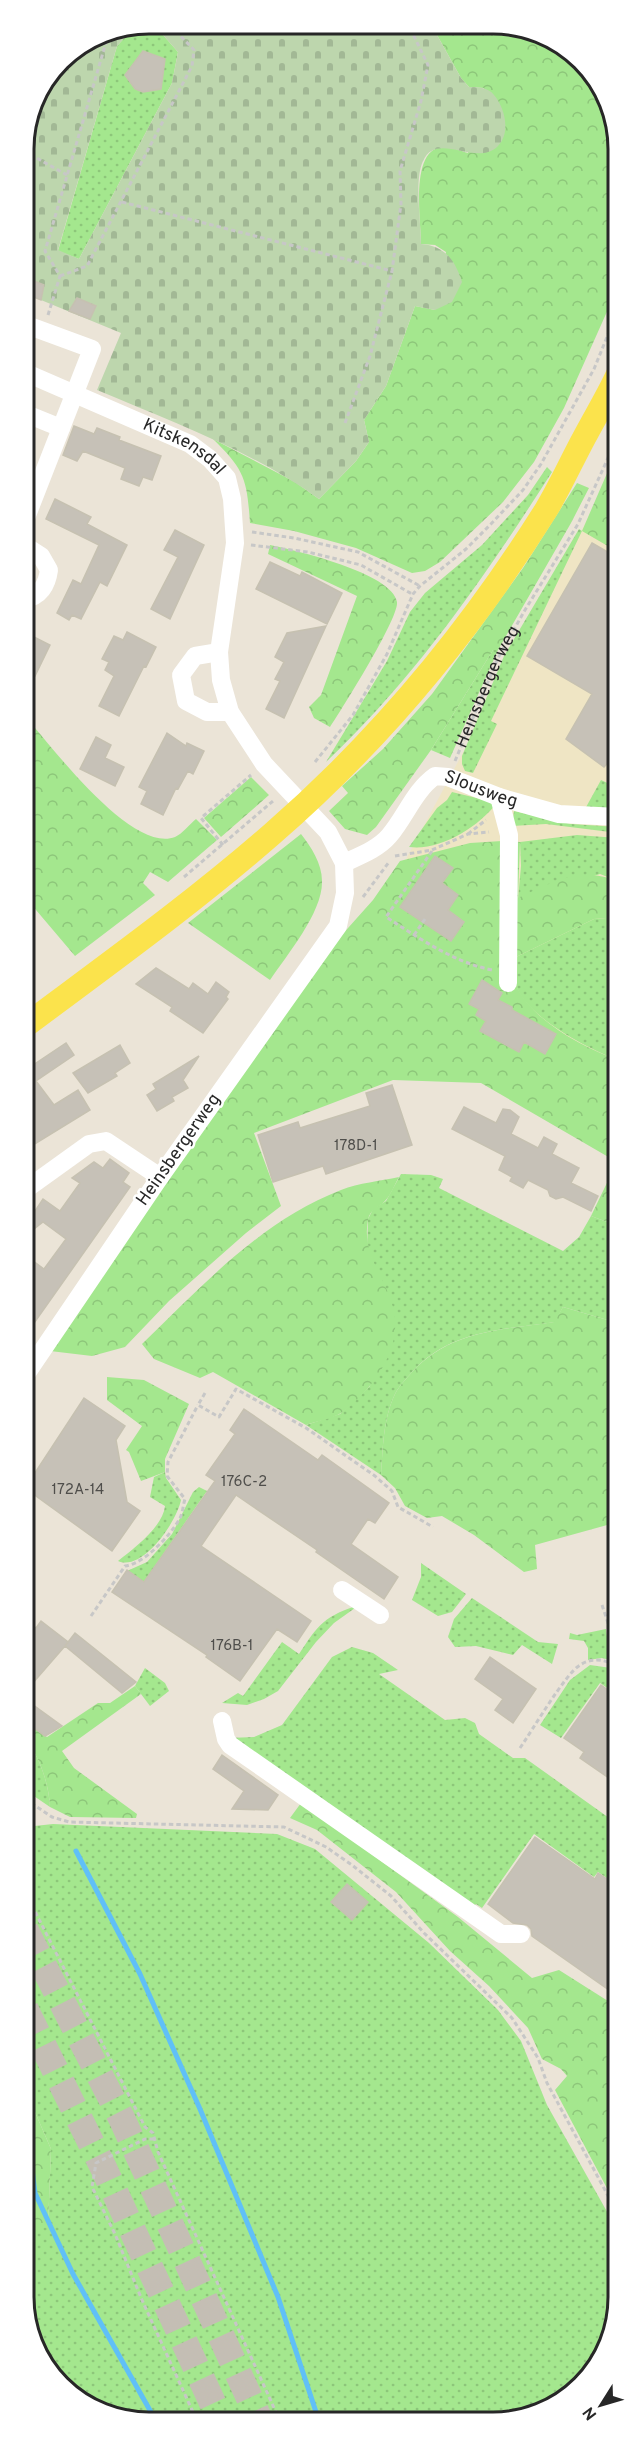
<svg xmlns="http://www.w3.org/2000/svg" width="643" height="2447" font-family="Overpass,sans-serif">
<style>
.education{fill:#efe5c4}
.green{fill:url(#green-dots)}
.forest{fill:url(#forest-crowns)}
.cemetery{fill:url(#cemetery-stones);fill-rule:evenodd}
.lines{fill:none;stroke-linecap:round;stroke-linejoin:round}
.stream{stroke:#60c0f7;stroke-width:5}
.building{fill:#c6c1b7;stroke:#c6c1b1;stroke-width:1.5}
.highway-tunnel{stroke:#c4beb4;stroke-width:27;stroke-dasharray:27 14;stroke-linecap:butt}
.path{stroke:#c7c7c7;stroke-width:3;stroke-dasharray:4.5 3;stroke-linecap:butt}
.minor{stroke:#fff;stroke-width:18}
.major{stroke:#fbe34c;stroke-width:24}
.labels{text-anchor:middle;dominant-baseline:central;stroke-width:5;stroke-linejoin:round;paint-order:stroke}
.number-label{font-size:15px;fill:#4f4e4b}
.street-label{font-size:18px;fill:#272727;stroke:#fff}
.rim{fill:none;stroke:#272727;stroke-width:3}
</style>
<defs>
<pattern id="green-dots" width="8" height="8" patternUnits="userSpaceOnUse" patternTransform="scale(1.5)"><rect width="8" height="8" fill="#a4e78e"/><path d="M2 2h.1M6 6h.1" fill="none" stroke="#8dc67a" stroke-width="1.8" stroke-linecap="round"/></pattern>
<pattern id="forest-crowns" width="20" height="18" patternUnits="userSpaceOnUse" patternTransform="scale(1.5)"><rect width="20" height="18" fill="#a4e78e"/><path d="M2 6a3 3 0 1 1 6 0M12 15a3 3 0 1 1 6 0" fill="none" stroke="#8dc67a"/></pattern>
<pattern id="cemetery-stones" width="16" height="16" patternUnits="userSpaceOnUse" patternTransform="scale(1.5)"><rect width="16" height="16" fill="#bdd6ad"/><path d="M2 7V4a2 2 0 0 1 4 0v3zM10 15v-3a2 2 0 0 1 4 0v3z" fill="#a2b895"/></pattern>
</defs>
<rect width="100%" height="100%" fill="#ebe4d7"/>
<!-- education -->
<path class="education" d="M593,509L618,527V1082L357,951Z"/>
<!-- green -->
<path class="green" d="M141,27H156L178,52L172,83L79,259L58,251L117,46L128,34Z
M547,467L552,472C486,575 416,677 326,762L387,661L410,612L425,593L482,545L528,495Z
M579,529L582,531L491,721L497,724L473,773L465,771L462,764V756L504,656Z
M493,650H498L450,758L431,750Z
M601,780L618,788V813L585,809Z
M452,792L497,803C478,827 441,851 409,847L437,808L447,800Z
M514,811L571,824L618,827V833L546,824L512,826Z
M577,835L618,838V881L600,874L518,899L521,866L520,842Z
M618,917V1060C590,1050 520,1014 515,981C514,974 516,965 516,957L594,919Z
M401,1174L431,1175L443,1179L439,1188L563,1251L579,1237L591,1216L618,1226V1323L563,1307L555,1322C501,1330 450,1330 412,1372C406,1379 399,1386 395,1394C383,1419 383,1448 381,1475L306,1425L340,1414L370,1386L385,1290L367,1248L368,1219L373,1209L386,1201Z
M165,1472L166,1478L181,1500C177,1521 143,1572 118,1561C133,1549 163,1527 165,1506L150,1497L154,1477Z
M199,1487L207,1491L144,1582L127,1571L147,1562L172,1534L193,1492Z
M421,1563L466,1594L452,1612L438,1616L412,1600L421,1577Z
M472,1598L538,1642L558,1644L552,1664L522,1645L513,1655L476,1646L455,1647L448,1637L454,1619Z
M353,1607L355,1608L334,1623L316,1642L278,1691L264,1699L247,1705L222,1703L238,1693L243,1696L282,1642L299,1654C317,1627 322,1618 353,1607Z
M606,1629L610,1660L602,1658L588,1660V1648L584,1641L569,1639L570,1633L577,1635Z
M352,1647L373,1653L398,1670L379,1674L445,1720L465,1718L475,1723L479,1734L513,1758H525L619,1825V1871L611,1881L598,1872L594,1877L534,1834L482,1908L476,1904L472,1908L229,1738L254,1737L282,1725L332,1657Z
M590,1665L611,1668L618,1674L619,1696L600,1683L561,1738L540,1725L570,1680Z
M145,1668L165,1683L169,1691L150,1706L135,1686Z
M25,1739C40,1756 49,1785 50,1807L25,1790Z
M53,1824L277,1834L315,1849L429,1943L498,2010L521,2041L547,2105L619,2233V2306L588,2381L549,2410L510,2422L125,2421L55,2381L25,2314V2230L48,2226L51,2149L25,2089V1827Z"/>
<!-- forest -->
<path class="forest" d="M432,26H518L588,66L618,133V287L564,408L534,462L503,502L440,562L425,571L412,573L356,548L294,531L250,523C247,480 245,470 213,439L295,482L319,499L356,461L369,442L364,420L386,386L415,306L435,310L446,252L435,245L421,244C421,221 409,147 444,147C452,147 461,151 468,153L484,88L469,87L461,78Z
M618,448V552L582,531Z
M577,483L589,488L571,523L498,650H493L431,750L376,827L367,835L345,829L329,811L348,793L342,786L383,749L432,694L523,568Z
M270,545C294,550 393,573 397,602C399,618 342,709 330,727L314,718L309,707L321,695L357,596L268,554Z
M24,715C50,744 131,854 175,837C182,834 190,824 196,819L217,840L168,882L150,872L143,883L155,895L75,956L25,897Z
M251,777L269,795L221,837L204,818Z
M301,834C311,847 322,863 322,881C323,912 287,955 270,980L188,923Z
M502,841L520,842L518,898C554,882 578,866 618,881V917L594,919L516,957C516,965 513,978 516,985C531,1020 584,1048 618,1060V1226L591,1216L617,1162L481,1083L393,1080L254,1133L281,1206L246,1233L169,1301L125,1347L92,1356L50,1351L66,1323L340,937L373,900L400,861L470,843Z
M399,1177C395,1184 391,1195 385,1201C378,1208 370,1209 368,1220C361,1257 388,1279 394,1312C402,1351 371,1391 341,1413C332,1419 317,1421 306,1425L213,1372L200,1378L154,1359L142,1344C202,1286 261,1221 341,1190C359,1183 380,1181 399,1177Z
M563,1307L618,1323V1522L535,1545L537,1569L524,1572L474,1535L442,1516L427,1518L405,1506L395,1488L381,1475C383,1448 383,1419 395,1394C399,1386 406,1379 412,1372C451,1330 501,1330 554,1322Z
M107,1377L144,1380L189,1404L165,1459V1472L141,1481L129,1452L126,1450L142,1426L107,1400Z
M135,1686L141,1694L62,1751L74,1768L137,1814L136,1818L70,1817L50,1807C49,1785 40,1756 25,1739V1721L47,1737L98,1703H110Z
M301,1803L458,1917L532,1978L559,1970L619,2008V2211L555,2090L567,2076L561,2069L542,2059L528,2028L489,1986L450,1951L396,1892L317,1830L290,1818Z
M25,2089L51,2149L48,2227L25,2230Z"/>
<!-- cemetery -->
<path class="cemetery" d="M149,24L432,26L461,78L469,87C477,87 488,87 494,95C505,108 511,133 498,146C476,168 437,130 423,161C414,180 421,222 421,244C445,246 455,260 462,282L452,302L435,310L415,306L386,386L364,420L369,442L356,461L319,499C252,451 173,422 97,390L121,333L24,293V141L37,94L61,60L102,33ZM141,27H156L178,52L172,83L79,259L58,250L117,46L128,34Z"/>
<g class="lines">
<!-- stream -->
<path class="stream" d="M76,1851L140,1974L200,2109L278,2297L319,2421
M25,2154L32,2169L35,2193L73,2274L156,2421"/>
</g>
<!-- building -->
<path class="building" d="M143,51L165,59L161,89L143,92L135,89L125,75Z
M24,277L44,285L41,300L24,293Z
M77,298L96,306L90,319L69,311Z
M74,426L94,434L97,428L120,437L119,440L161,456L152,480L143,477L139,486L121,479L125,468L83,451L77,461L63,455Z
M55,499L91,517L87,524L127,545L107,586L100,582L81,619L72,615L69,620L57,613L73,580L81,584L99,545L46,519Z
M175,530L204,545L170,619L151,609L178,557L164,550Z
M592,543L618,558V752L604,767L566,739L592,694L527,656Z
M270,562L300,576L302,572L342,593L327,624L256,589Z
M326,626L284,718L266,709L280,681L275,679L284,662L275,657L287,633Z
M127,632L156,647L146,667L144,666L119,716L99,706L114,676L105,670L109,662L102,659L114,636L123,640Z
M30,635L50,645L35,676L24,671V647Z
M167,733L186,746L187,743L204,751L193,774L188,771L178,789L176,788L163,815L141,804L147,791L139,787Z
M96,737L111,745L105,758L124,767L115,786L80,769Z
M435,856L453,868L442,883L458,895L448,910L464,922L451,941L400,907Z
M156,968L189,989L193,983L208,994L216,982L229,992L226,997L228,999L203,1033L170,1011L172,1007L136,984Z
M482,980L502,993L498,1000L512,1007V1010L556,1034L545,1054L524,1042L519,1052L480,1031L486,1021L476,1015L479,1009L469,1004Z
M66,1043L74,1055L36,1081L54,1105L78,1090L90,1110L25,1150V1066L27,1069Z
M120,1045L130,1063L115,1073L117,1076L88,1093L73,1073Z
M199,1056L183,1080L188,1088L172,1097L174,1101L157,1111L147,1095L156,1089L153,1084Z
M392,1085L412,1145L326,1174L323,1166L273,1182L258,1135L298,1122L300,1128L370,1106L366,1093Z
M464,1107L496,1123L503,1109L510,1110L519,1117L511,1134L538,1148L544,1137L557,1144L552,1154L579,1168L571,1183L598,1196L591,1211L563,1197L556,1199L550,1196L548,1190L528,1180L523,1188L510,1181L512,1177L499,1170L505,1156L452,1129Z
M110,1159L129,1173L123,1182L130,1187L25,1336V1255L44,1269L66,1239L43,1222L25,1236V1226L43,1199L60,1211L80,1183L72,1178L94,1162L103,1168Z
M84,1398L125,1426L116,1440L127,1502L140,1511L112,1551L25,1488Z
M244,1409L318,1460L322,1455L389,1503L375,1523L368,1519L351,1544L398,1577L384,1599L316,1552L317,1550L236,1495L201,1546L311,1621L297,1642L277,1629L240,1681L206,1657L207,1655L112,1592L127,1570L144,1582L215,1481L206,1475L235,1434L230,1430Z
M25,1619L36,1628L41,1621L68,1642L65,1646L75,1633L136,1682L122,1693L65,1646L25,1692Z
M490,1657L536,1689L513,1723L495,1710L503,1699L475,1679Z
M601,1685L619,1698V1707L609,1721L619,1728V1785L580,1758L584,1752L564,1738Z
M25,1699L62,1726L45,1736L25,1721Z
M222,1755L278,1795L268,1810L232,1809L244,1791L213,1769Z
M535,1837L595,1879L598,1873L619,1887V1995L610,1989L609,1990L532,1936L531,1929L527,1925L513,1923L488,1904Z
M347,1884L368,1902L352,1920L331,1902Z"/>
<g class="lines">
<!-- highway-tunnel -->
<path class="highway-tunnel" d="M25,1930L122,2119L260,2421
M25,2009L104,2169L221,2421"/>
<!-- path -->
<g class="path">
<path d="M24,151L67,175"/>
<path d="M122,202L392,271L401,204L400,171L421,101L428,65L409,26"/>
<path d="M60,276L87,266L192,66L194,50L173,28L166,24"/>
<path d="M48,315L60,276L45,251L109,32"/>
<path d="M345,423L370,356L392,271"/>
<path d="M252,532L294,538L358,552L420,586"/>
<path d="M251,545L308,552L361,565L412,594"/>
<path id="s1" d="M455,761L498,658L525,610L578,524L618,436"/>
<path d="M315,762L353,715L387,654L413,594L420,586L466,549L489,526L523,490L541,464L594,369L618,310"/>
<path d="M468,834L486,820"/>
<path d="M223,845L201,818L251,775"/>
<path d="M432,851L386,917C419,938 453,962 492,970"/>
<path d="M395,856L432,850L468,834L489,832"/>
<path d="M184,877L273,801"/>
<path d="M363,897L389,862"/>
<path d="M618,917L612,932L618,940"/>
<path d="M414,935L425,919"/>
<path d="M205,1393L198,1405L219,1417L236,1389L306,1428L375,1476L392,1491L398,1507L433,1527"/>
<path d="M602,1605L609,1626L614,1664"/>
<path d="M91,1616L125,1566C144,1564 171,1535 180,1518C183,1512 183,1505 185,1499L167,1476L168,1462L198,1405"/>
<path d="M520,1748C532,1731 565,1674 580,1665C592,1657 609,1659 618,1669"/>
<path d="M25,1799L52,1817L69,1822L284,1827L326,1847L352,1865L391,1896L424,1933L512,2018L538,2058L547,2083L619,2216"/>
<path d="M25,1892L145,2127L153,2133L158,2152L280,2421"/>
<path d="M154,2139H145L96,2163L92,2187L115,2234L142,2300L197,2421"/>
</g>
<!-- minor -->
<g class="minor">
<path d="M24,324L92,349L24,523"/>
<path id="s2" d="M24,372L190,444L210,459L227,478L232,499L235,543L219,652L221,680L230,712L264,764L328,832L344,863L345,893L338,926L160,1177L25,1376"/>
<path d="M24,413L61,428"/>
<path d="M24,545L41,556L49,570C47,585 40,597 24,599"/>
<path d="M219,652L195,656L181,675L186,701L207,712H230"/>
<path d="M499,797L509,835L508,983"/>
<path id="s3" d="M344,863C359,856 378,849 389,836C406,816 414,791 435,776L448,777L499,797L559,814L618,817"/>
<path d="M25,1190L89,1144L106,1141L160,1177"/>
<path d="M342,1590L380,1615"/>
<path d="M222,1721L226,1739L230,1745L501,1934H521"/>
</g>
<!-- major -->
<path class="major" d="M25,1026C108,964 193,903 272,834C378,742 471,630 546,510C560,487 571,462 584,438C595,417 608,396 618,374"/>
</g>
<g class="labels">
<!-- number labels -->
<g class="number-label">
<text x="356" y="1146">178D-1</text>
<text x="244" y="1482">176C-2</text>
<text x="78" y="1490">172A-14</text>
<text x="232" y="1646">176B-1</text>
</g>
<!-- street labels -->
<g class="street-label">
<text stroke="none"><textPath href="#s2" startOffset="177">Kitskensdal</textPath></text>
<text stroke="none"><textPath href="#s1" startOffset="81">Heinsbergerweg</textPath></text>
<text stroke="none"><textPath href="#s3" startOffset="177">Slousweg</textPath></text>
<text transform="translate(179 1150) rotate(-55)">Heinsbergerweg</text>
</g>
</g>
<!-- crop -->
<path d="M0 0H643V2447H0ZM149 34H493A115 115 0 0 1 608 149V2297A115 115 0 0 1 493 2412H149A115 115 0 0 1 34 2297V149A115 115 0 0 1 149 34Z" fill="#fff" fill-rule="evenodd"/>
<path class="rim" d="M149 34H493A115 115 0 0 1 608 149V2297A115 115 0 0 1 493 2412H149A115 115 0 0 1 34 2297V149A115 115 0 0 1 149 34Z"/>
<!-- north arrow -->
<g transform="translate(601 2405) rotate(233)" stroke="#ffffff" stroke-width="4.5" paint-order="stroke">
<path d="M0-4.5L10 22L0 15L-10 22Z" fill="#272727"/>
<text y="-9" font-size="16" font-weight="bold" text-anchor="middle" fill="#272727">N</text>
</g>
</svg>
